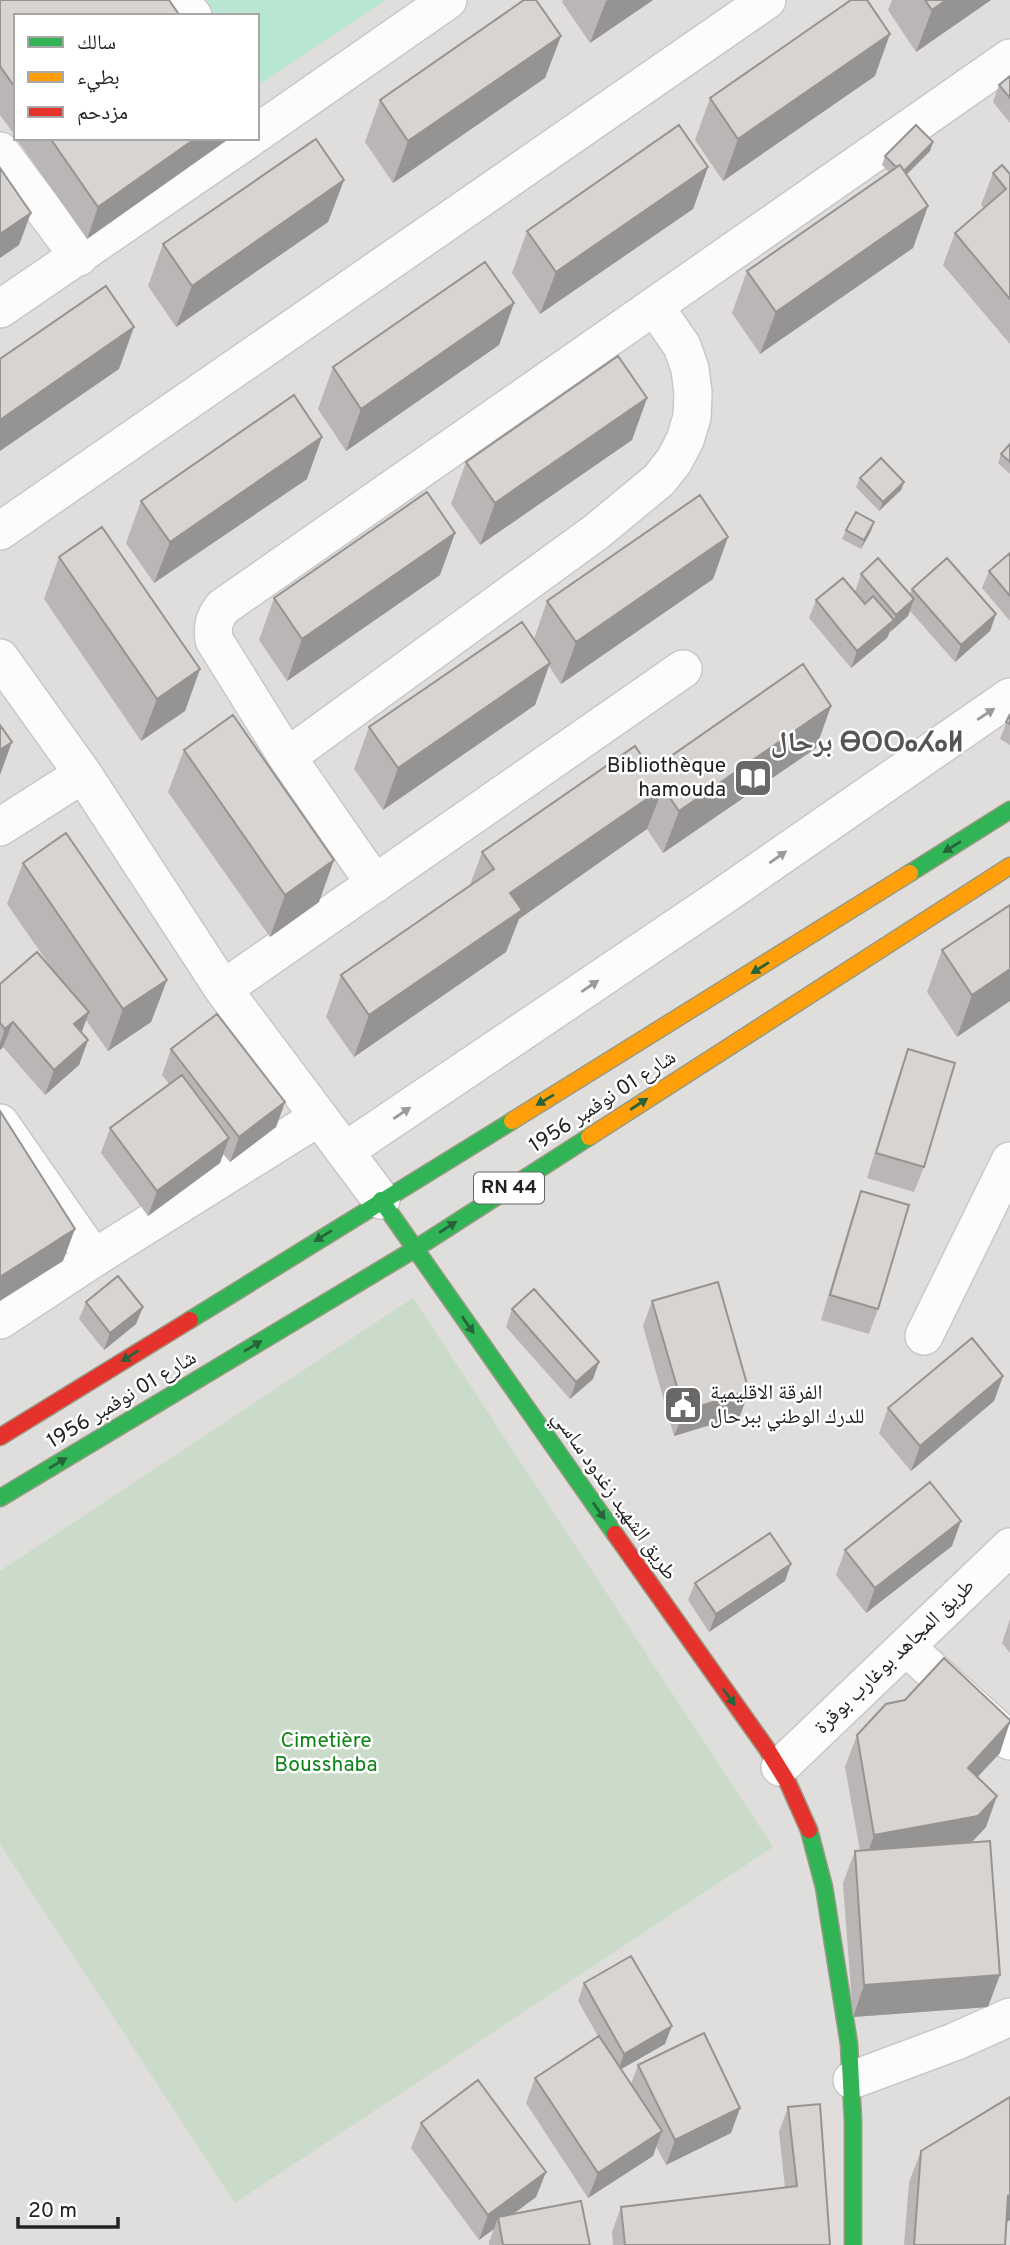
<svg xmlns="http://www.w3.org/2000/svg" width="1010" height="2245" font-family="Overpass,'Noto Naskh Arabic','Noto Sans Tifinagh',sans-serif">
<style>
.residential{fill:#dfdedc;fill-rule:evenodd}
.cemetery{fill:#cadbca}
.pitch{fill:#b7e6d2}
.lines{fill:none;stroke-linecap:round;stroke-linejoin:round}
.street-casing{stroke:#c9c8c7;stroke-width:40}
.fast-casing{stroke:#999a82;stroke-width:19}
.slow-casing{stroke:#999a82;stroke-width:19}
.jam-casing{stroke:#999a82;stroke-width:19}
.street{stroke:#fdfcfc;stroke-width:37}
.fast{stroke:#30b455;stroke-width:16}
.slow{stroke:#ff9f0a;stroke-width:16}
.jam{stroke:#e5322d;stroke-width:16}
.wall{fill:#b9b6b5}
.shaded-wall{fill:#969493}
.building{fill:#d7d4d2;stroke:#969493;stroke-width:2}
.oneway{fill:#9a9a9a}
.oneway2{fill:#286439}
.labels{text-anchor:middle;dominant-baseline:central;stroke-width:5;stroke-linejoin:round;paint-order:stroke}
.shield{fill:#fff;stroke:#646464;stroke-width:2}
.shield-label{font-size:19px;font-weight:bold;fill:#222}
.poi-label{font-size:21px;fill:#222;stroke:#fff;text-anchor:end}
.street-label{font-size:21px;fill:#222;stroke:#fff}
.park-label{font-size:21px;fill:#0c8416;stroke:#fff}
.district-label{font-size:28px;font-weight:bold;fill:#555;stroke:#fff}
</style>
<rect width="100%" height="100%" fill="#f0eeeb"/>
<!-- residential -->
<path class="residential" d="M0,0H1010V2245H0ZM16,16H257V138H16Z"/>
<!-- cemetery -->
<path class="cemetery" d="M413,1298L773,1847L235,2203L0,1844V1571Z"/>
<!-- pitch -->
<path class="pitch" d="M206,0H386L261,83L257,78V16H216Z"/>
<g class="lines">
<defs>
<path id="street" d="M180,0L193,16
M257,133L448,0
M0,151L79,257
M0,309L250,138
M0,531L767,0
M0,658L83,774L223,989L319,1117
M287,757L596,532L659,480L674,461L685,440L692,417L693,393L690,369L682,346L655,307
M0,827L83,774
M375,884L287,757L214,640C212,626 214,618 223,607L1010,58
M223,989L683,669
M0,1123L94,1258L0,1320
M345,1151L717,900L1010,697
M94,1258L319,1117L381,1200
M924,1336L1010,1161
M906,1647L1010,1741
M780,1767L1010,1547
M852,2080L954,2042L1010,2017"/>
<path id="fast" d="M910,873L1010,810
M381,1200L615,1534
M190,1320L512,1121
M0,1498L415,1249L589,1137
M809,1830L824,1887L849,2044L853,2121V2245"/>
<path id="slow" d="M512,1121L910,873
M589,1137L1010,866"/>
<path id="jam" d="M0,1437L190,1320
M615,1534L767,1749L788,1783L809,1830"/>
</defs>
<!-- street casing -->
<use href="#street" class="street-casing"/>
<!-- fast casing -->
<use href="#fast" class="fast-casing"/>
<!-- slow casing -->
<use href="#slow" class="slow-casing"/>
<!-- jam casing -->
<use href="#jam" class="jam-casing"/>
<!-- street -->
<use href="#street" class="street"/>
<!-- fast -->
<use href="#fast" class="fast"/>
<!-- slow -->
<use href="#slow" class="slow"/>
<!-- jam -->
<use href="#jam" class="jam"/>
</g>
<!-- wall -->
<path class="wall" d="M0,0L16,16V137L0,115Z
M563,0H653L590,43L562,2Z
M892,0H991L916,52L888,10Z
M561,36L545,78L393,183L365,142L380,100Z
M875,76L723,181L695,140L710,98Z
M1010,76V123L993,102L999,85Z
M16,138H230L87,239Z
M933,142L930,151L906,175L928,206L913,248L760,354L732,313L747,271L889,172L882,165L885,156Z
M708,167L693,209L540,314L512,273L527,231Z
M993,173L1010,174V344L943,265L955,233L984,208L981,205Z
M344,180L328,222L176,327L148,286L163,244Z
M514,303L499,345L346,451L318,409L333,367Z
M647,398L632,440L480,545L451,504L466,462Z
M1010,444V474L998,463L1001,454Z
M860,478L904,482L901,490L879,511L856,487Z
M307,479L154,583L126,543L141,501Z
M846,530L871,531L861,549L842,539Z
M455,533L440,575L287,681L259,640L274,598Z
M728,537L713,579L561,684L549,666L535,705L383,810L354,769L369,727L534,639L547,601Z
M1010,553V621L982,588L989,571Z
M59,557L200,669L185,711L141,741L44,599Z
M861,574L910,594L912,589L996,614L990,631L955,662L910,611L908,616L890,632L887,638L851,668L809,618L816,600L855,592Z
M831,706L816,748L663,853L647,829L519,919L506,952L354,1057L326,1017L341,975L470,885L482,852L651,770Z
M1010,714V745L1000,739Z
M184,750L319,902L270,937L168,792Z
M23,863L167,980L151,1022L108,1051L86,1020L81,1033L88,1040L79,1065L45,1095L3,1047L0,1050V984L48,963L7,904Z
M1010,905L957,1037L927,992L942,950Z
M171,1049L285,1102L276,1127L230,1162L223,1154L220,1163L148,1216L101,1153L110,1128L169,1084L162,1075Z
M908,1049L924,1167L914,1192L867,1178L899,1074Z
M861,1191L878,1309L869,1334L821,1320L852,1216Z
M652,1301L740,1416L674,1436L643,1326Z
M86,1302L136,1324L104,1350L79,1319Z
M512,1309L593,1379L570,1399L506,1327Z
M1003,1376L994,1401L911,1471L879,1433L888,1408Z
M952,1546L866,1613L836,1575L845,1550Z
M785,1581L709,1632L688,1600L695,1583Z
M1010,1619V1653L1002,1643Z
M857,1735L1000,1753L977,1777L986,1827L972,1842L988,2007L853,2017L843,1883L855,1851H860L845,1767Z
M584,1983L665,2044L621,2069L631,2084L638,2065L740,2108L731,2133L666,2165L656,2146L653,2156L588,2198L526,2103L535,2078L598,2036L578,2001Z
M788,2107L830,2245H613L612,2232L621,2207L785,2188L779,2132Z
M421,2123L546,2172L536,2197L514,2214L590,2245H489V2242L494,2229L479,2240L411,2148Z
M921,2151L1010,2220L1007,2222L1005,2245H904L909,2182Z"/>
<!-- shaded-wall -->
<path class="shaded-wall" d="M608,0H653L590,43L606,1Z
M946,0H991L916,52L932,10Z
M890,34L875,76L723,181L738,139Z
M561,36L545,78L393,183L408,141Z
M196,138H230L87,239L98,207Z
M933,142L930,151L899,182L902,173Z
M708,167L693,209L540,314L556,272Z
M344,180L328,222L176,327L192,286Z
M928,206L913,248L760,354L776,312Z
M31,213L19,245L0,258V234Z
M514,303L499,345L346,451L361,409Z
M134,327L119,369L0,451V420Z
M647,398L632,440L480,545L495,503Z
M322,437L307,479L154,583L170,542Z
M904,482L901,490L879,511L883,502Z
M874,522L871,531L861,549L864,540Z
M455,533L440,575L287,681L302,639Z
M728,537L713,579L561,684L576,642Z
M914,599L908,616L890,632L896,615Z
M996,614L990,631L955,662L961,645Z
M894,620L887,638L851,668L857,651Z
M550,663L535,705L383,810L398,768Z
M200,669L185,711L141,741L157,699Z
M831,706L816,748L663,853L679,811Z
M12,742L0,775V750Z
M663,788L647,829L519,919L506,952L354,1057L369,1015L510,893Z
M334,860L319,902L270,937L285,895Z
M1010,969V1001L957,1037L972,995Z
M167,980L151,1022L108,1051L123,1009Z
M89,1012L80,1037L74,1024Z
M13,1022L3,1047L0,1050V1043L5,1029Z
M88,1040L79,1065L45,1095L54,1070Z
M285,1102L276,1127L230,1162L239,1137Z
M229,1138L220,1163L148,1216L157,1191Z
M75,1229L63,1261L0,1301V1277Z
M143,1307L136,1324L104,1350L110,1333Z
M599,1362L593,1379L570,1399L576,1382Z
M1003,1376L994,1401L911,1471L920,1446Z
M749,1391L740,1416L674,1436L684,1411Z
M961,1521L952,1546L866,1613L875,1588Z
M791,1564L785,1581L709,1632L716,1614Z
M1010,1722L1000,1753L956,1800L968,1768Z
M997,1796L986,1827L967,1847L863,1867L874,1835Z
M1000,1975L988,2007L853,2017L864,1985Z
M672,2026L665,2044L618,2071L624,2054Z
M740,2108L731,2133L666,2165L675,2140Z
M662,2131L653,2156L588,2198L598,2173Z
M546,2172L536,2197L499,2224L498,2217L494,2229L479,2240L488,2215Z
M1010,2195V2220L997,2228L1008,2196Z"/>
<!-- building -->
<path class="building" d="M0,0H169L180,16H16V89L0,66Z
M524,0H536L561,36L408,141L380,100Z
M851,0H867L890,34L738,139L710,98Z
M925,0H946L932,10Z
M1010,76V98L999,85Z
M679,125L708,167L556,272L527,231Z
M916,125L933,142L904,171L900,165L896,167L885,156Z
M50,138H196L98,207Z
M316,139L344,180L192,286L163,244Z
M900,165L928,206L776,312L747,271Z
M1002,165L1010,174V299L955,233L1006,189L993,173Z
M0,168L31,213L0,234Z
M485,262L514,303L361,409L333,367Z
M106,286L134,327L0,420V359Z
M618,356L647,398L495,503L466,462Z
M294,395L322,437L170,542L141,501Z
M1010,444V462L1001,454Z
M881,458L904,482L883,502L860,478Z
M427,492L455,533L302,639L274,598Z
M700,495L728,537L576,642L547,601Z
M856,512L874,522L864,540L846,530Z
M102,527L200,669L157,699L59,557Z
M1010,553V596L989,571Z
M878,558L914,599L896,615L861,574Z
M947,558L996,614L961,645L912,589Z
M843,578L865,604L873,596L894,620L857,651L816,600Z
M522,622L550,663L398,768L369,727Z
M803,664L831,706L679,811L663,788L510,893L522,910L369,1015L341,975L494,869L482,852L635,746L651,770Z
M1010,714V724L1006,722Z
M233,715L334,860L285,895L184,750Z
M0,725L12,742L0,750Z
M66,833L167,980L123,1009L23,863Z
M1010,905V969L972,995L942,950Z
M37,952L89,1012L74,1024L88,1040L54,1070L13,1022L5,1029L0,1023V984Z
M217,1014L285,1102L239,1137L171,1049Z
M908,1049L955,1063L924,1167L876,1153Z
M182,1075L229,1138L157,1191L110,1128Z
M0,1111L75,1229L0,1277Z
M861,1191L909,1205L878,1309L830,1295Z
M118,1276L143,1307L110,1333L86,1302Z
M718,1282L749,1391L684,1411L652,1301Z
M534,1289L599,1362L576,1382L512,1309Z
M972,1338L1003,1376L920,1446L888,1408Z
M930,1482L961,1521L875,1588L845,1550Z
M770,1533L791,1564L716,1614L695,1583Z
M944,1658L1010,1720V1722L968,1768L997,1796L978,1816L874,1835L857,1735L886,1704L905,1700Z
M990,1841L1000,1975L864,1985L855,1851Z
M631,1956L672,2026L624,2054L584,1983Z
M704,2033L740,2108L675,2140L638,2065Z
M599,2036L662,2131L598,2173L535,2078Z
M478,2080L546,2172L488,2215L421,2123Z
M1010,2097V2195L1008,2196L1005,2245H914L921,2151Z
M820,2104L830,2245H625L621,2207L797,2186L788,2107Z
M581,2201L590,2245H503L498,2217Z"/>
<!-- one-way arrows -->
<defs><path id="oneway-solid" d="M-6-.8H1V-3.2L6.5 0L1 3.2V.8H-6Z" transform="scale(1.75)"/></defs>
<g class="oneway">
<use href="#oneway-solid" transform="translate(986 714) rotate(-34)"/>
<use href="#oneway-solid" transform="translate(778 857) rotate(-35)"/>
<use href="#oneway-solid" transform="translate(590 986) rotate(-34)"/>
<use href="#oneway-solid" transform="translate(402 1113) rotate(-34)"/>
</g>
<g class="oneway2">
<use href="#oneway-solid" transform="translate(952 847) rotate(148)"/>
<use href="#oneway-solid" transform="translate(760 968) rotate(148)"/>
<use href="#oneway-solid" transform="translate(545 1100) rotate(149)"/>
<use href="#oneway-solid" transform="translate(639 1104) rotate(-33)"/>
<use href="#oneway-solid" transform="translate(448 1227) rotate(-33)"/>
<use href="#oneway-solid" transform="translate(323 1236) rotate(148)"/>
<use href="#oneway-solid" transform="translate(468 1325) rotate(55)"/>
<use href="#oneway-solid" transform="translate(253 1346) rotate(-31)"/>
<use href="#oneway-solid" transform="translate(130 1356) rotate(148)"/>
<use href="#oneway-solid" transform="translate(58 1463) rotate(-31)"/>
<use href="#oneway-solid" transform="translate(599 1511) rotate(55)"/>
<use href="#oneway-solid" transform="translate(729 1697) rotate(54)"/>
</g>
<!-- icons -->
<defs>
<symbol id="library-square" viewBox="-11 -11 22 22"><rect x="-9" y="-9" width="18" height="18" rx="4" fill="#6a6968" stroke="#fff"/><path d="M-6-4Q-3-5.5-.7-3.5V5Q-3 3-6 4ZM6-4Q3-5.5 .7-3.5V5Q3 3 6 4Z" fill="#fff"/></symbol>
<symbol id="civic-square" viewBox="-11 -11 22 22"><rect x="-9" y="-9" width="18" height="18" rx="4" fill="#6a6968" stroke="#fff"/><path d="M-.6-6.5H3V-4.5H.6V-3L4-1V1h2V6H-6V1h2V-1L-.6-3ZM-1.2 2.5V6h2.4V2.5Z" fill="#fff"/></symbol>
</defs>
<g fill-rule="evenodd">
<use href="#library-square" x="731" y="756" width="44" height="44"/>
<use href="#civic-square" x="661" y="1383" width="44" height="44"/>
</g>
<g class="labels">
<!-- shield labels -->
<rect class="shield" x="474" y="1172.5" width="70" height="31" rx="5"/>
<g class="shield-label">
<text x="509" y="1188">RN 44</text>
</g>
<!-- poi labels -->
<g class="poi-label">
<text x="726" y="766">Bibliothèque<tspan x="726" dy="24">hamouda</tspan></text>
<text x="710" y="1393" text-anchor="start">الفرقة الاقليمية<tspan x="710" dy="24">للدرك الوطني ببرحال</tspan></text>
</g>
<!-- street labels -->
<g class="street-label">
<text transform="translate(603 1102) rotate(-33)">شارع 01 نوفمبر 1956</text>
<text transform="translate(122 1400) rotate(-31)">شارع 01 نوفمبر 1956</text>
<text transform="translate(614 1496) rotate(55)">طريق الشهيد زغدود ساسي</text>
<text transform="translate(895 1657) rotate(-44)">طريق المجاهد بوغارب بوقرة</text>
</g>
<!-- park labels -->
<g class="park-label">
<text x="326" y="1741">Cimetière<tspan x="326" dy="24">Bousshaba</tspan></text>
</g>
<!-- district labels -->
<g class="district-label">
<text x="867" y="744">برحال ⴱⵔⵔⴰⵃⴰⵍ</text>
</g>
</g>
<!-- legend -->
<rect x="14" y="14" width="245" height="126" fill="#ffffff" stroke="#a7a7a7" stroke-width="2"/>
<rect x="28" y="37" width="35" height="10" fill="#30b455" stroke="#a7a7a7" stroke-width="2"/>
<text x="77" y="49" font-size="21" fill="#222222">سالك</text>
<rect x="28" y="72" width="35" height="10" fill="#ff9f0a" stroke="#a7a7a7" stroke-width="2"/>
<text x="77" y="84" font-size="21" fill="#222222">بطيء</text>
<rect x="28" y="107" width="35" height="10" fill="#e5322d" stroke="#a7a7a7" stroke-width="2"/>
<text x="77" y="119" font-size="21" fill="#222222">مزدحم</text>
<!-- scale -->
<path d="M18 2217v10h100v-10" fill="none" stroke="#222222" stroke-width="3.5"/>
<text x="28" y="2217" font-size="21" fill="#222222" stroke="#ffffff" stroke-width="5" paint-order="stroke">20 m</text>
</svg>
